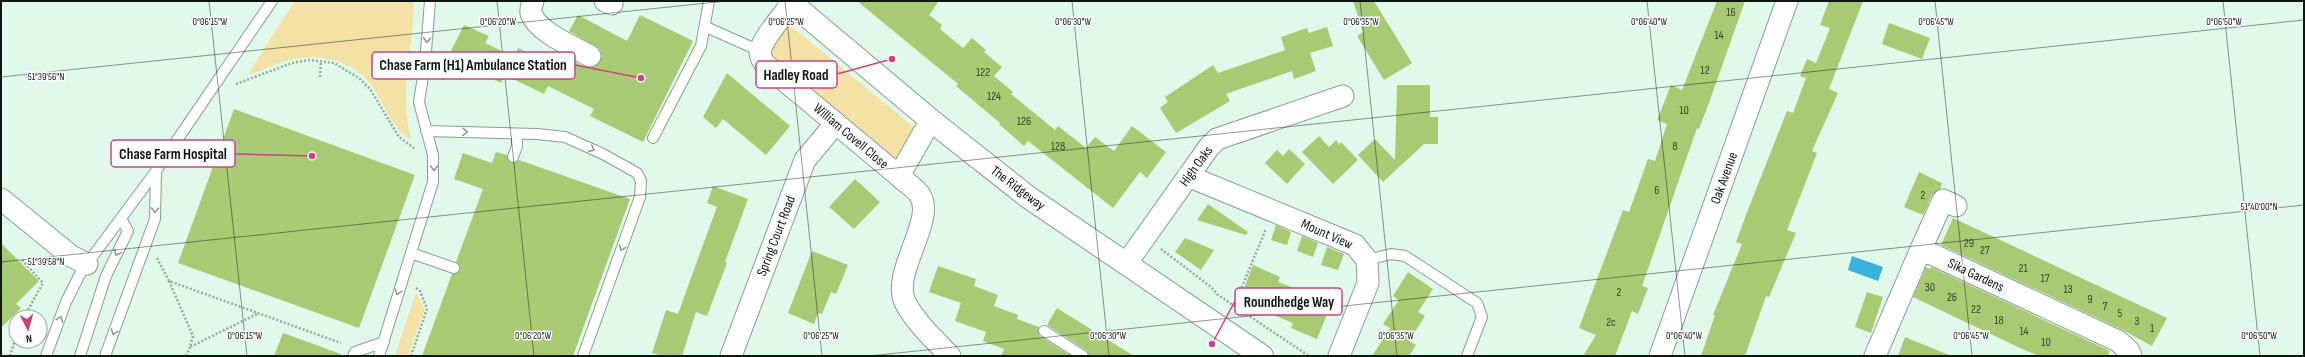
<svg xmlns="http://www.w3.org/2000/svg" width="2305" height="357" font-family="'Sofia Sans Condensed',sans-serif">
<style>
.green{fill:#f3e1a5}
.water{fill:#38b3de}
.building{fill:#a7ca72}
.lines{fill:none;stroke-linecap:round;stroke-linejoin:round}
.lane-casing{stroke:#879e91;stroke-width:12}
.street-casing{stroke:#879e91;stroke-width:23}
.primary-casing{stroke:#879e91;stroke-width:24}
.path{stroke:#96a89d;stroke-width:2.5;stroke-dasharray:2 2;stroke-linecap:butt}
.lane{stroke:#fff;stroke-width:10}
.street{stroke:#fff;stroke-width:21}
.primary{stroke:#fff;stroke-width:22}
.oneway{stroke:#939794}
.ticks{fill:none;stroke:#0e1712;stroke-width:1;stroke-opacity:0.45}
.labels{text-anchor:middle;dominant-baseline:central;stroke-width:3;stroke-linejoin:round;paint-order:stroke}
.number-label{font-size:12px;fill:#34442a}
.street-label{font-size:14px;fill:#0e1712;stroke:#fff}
.ticks-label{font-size:10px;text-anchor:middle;fill:#0e1712;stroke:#fff;stroke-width:3;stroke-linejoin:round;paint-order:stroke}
.leader{fill:none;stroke:#c94385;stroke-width:1.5}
.callout-dot{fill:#c94385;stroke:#fff;stroke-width:1.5}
.callout{fill:#fff;stroke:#c94385;stroke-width:1.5}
.callout-label{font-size:15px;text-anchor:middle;font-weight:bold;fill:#0e1712}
</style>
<rect width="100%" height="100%" fill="#e1f9eb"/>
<!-- green -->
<path class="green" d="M295,1H414C414,48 398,92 411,139C398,133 391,119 384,107C379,98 374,88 368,81C348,58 313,53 285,61C272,65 261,72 248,74Z
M786,22L916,129L901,157L895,160L771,61L768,49Z
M416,293L425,309L408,356H395Z"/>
<!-- water -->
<path class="water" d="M1852,256L1883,267L1878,281L1848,270Z"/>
<!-- building -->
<path class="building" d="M857,1H939L929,15L942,25L940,29L963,48L972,38L986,50L984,52L1002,67L994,76L1013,92L1011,94L1055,130L1058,126L1086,148L1095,137L1114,151L1132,126L1166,152L1147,178L1140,172L1113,208L1028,141L1024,146L999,124L1000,123L956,86L958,84Z
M1353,1H1374L1412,63L1384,80L1357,36L1363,32Z
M1717,1H1745L1710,100L1699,129L1697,128L1642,286L1648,288L1638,314L1632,311L1615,356H1583L1596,335L1579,328L1596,282L1623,210L1629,212L1648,159L1655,161L1667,124L1657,120L1671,85L1682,90Z
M1829,1H1863L1829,89L1838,93L1812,151L1817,153L1787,230L1796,233L1769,297L1766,296L1745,356H1701L1715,315H1713L1742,244L1736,242L1746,215L1787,111L1793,113L1806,78L1800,76L1807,59L1816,63L1830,28L1820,25Z
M578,15L627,41L640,15L693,41L643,142L590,116L594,109L548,86L544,94L505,75L501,83L448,57L464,25L489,36L485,43L514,57L518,48L558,67L564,56L585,67L596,66L602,56L600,49L569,31Z
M1889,23L1930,38L1922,59L1882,44Z
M1327,27L1333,46L1310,53L1316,71L1294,79L1292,71L1226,94L1230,101L1176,133L1160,108L1168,102L1165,97L1213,65L1218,73L1285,50L1281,37L1307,28L1309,33Z
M727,73L790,126L766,155L723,119L716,128L703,117Z
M1397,85H1430V117H1438V144H1424L1383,182L1358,155L1375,139L1395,160Z
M234,109L415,175L359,328L178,263Z
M1319,136L1329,147L1336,140L1339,144L1341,142L1358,160L1333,184L1302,152Z
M1289,149L1305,164L1287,184L1265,163L1277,150L1283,156Z
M496,152L507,155L510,163H514L519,160L630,199L573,356H422L452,274H456L460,270V266L456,262L483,189L454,179L463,153L492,163Z
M1919,172L1942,183L1940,189L1932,195L1923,215L1904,207Z
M855,179L880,202L854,229L829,207Z
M713,186L748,199L725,262L727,263L707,316L696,312L682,356H662L652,353L666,310L678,314L704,242L717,207L707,203Z
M1208,204L1248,232L1246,235L1197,220Z
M1953,218L2167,318L2152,346L2123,330L1941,245Z
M1276,225L1291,232L1287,245L1271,240Z
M1302,236L1318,243L1313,257L1297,251Z
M1185,238L1214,250L1201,270L1175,252Z
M1,243L39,281L16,304L21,308L1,328Z
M1327,247L1344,254L1338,270L1321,265Z
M812,251L848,265L836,294L831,292L822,314L818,313L814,324L788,313Z
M1253,265L1280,277L1278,282L1305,292L1303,298L1329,309L1317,339L1291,328L1293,323L1266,312L1268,307L1241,296Z
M938,266L976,279L974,286L998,295L994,306L1018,315L1017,319L1039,327L1038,331L1040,336L1071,356H1001L1004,349L983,341L986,332L955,321L961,303L929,292Z
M1926,267L1930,269L1931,267L2110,351L2107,356H2039L2020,348L1913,297Z
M1408,272L1433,289L1418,312L1425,316L1409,341L1416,345L1409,356H1372L1390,328L1383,324L1399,300L1393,296Z
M1867,292L1883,297L1871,333L1855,327Z
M1057,308L1134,356H1089L1087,351L1047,325Z
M283,333L341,354L340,356H274Z
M1905,337L1949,355V356H1898Z"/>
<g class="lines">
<defs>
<path id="lane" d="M706,27L760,51
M426,131L537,134L565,137L603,154L637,173L641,181L640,197L583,356
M653,138L701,46L709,1
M513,157L517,146V134
M411,253L454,268
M1367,260L1391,254L1405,256L1477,303L1482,317L1467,356
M1044,331L1083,356
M46,356L66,302L81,272L156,171L272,1
M80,356L106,276L128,231L121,218
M105,356L155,219L156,171
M353,356L355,352L384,342
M379,356L433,182V155L419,102L425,64L430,1"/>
<path id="street" d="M533,1C532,5 530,10 531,13C537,32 574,47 590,56
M605,1L612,4
M792,3C784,15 762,38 760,52C760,58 763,62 767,66L899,176L924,132L933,122
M899,176C905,182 915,188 920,195C936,221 891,272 905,302C915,322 935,340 950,356
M1188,176L1355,245L1367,260L1368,283L1339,356
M1,199L71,256L87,264
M1921,249L1943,200L1956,206
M1126,264L1209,147L1217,139L1343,96
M731,356L805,160L836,123
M1660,356L1787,1
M1875,356L1921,249L2118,341L2129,351L2131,356"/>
<path id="primary" d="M789,1L933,122L1028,197L1262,356"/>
</defs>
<!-- lane casing -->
<use href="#lane" class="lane-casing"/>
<!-- street casing -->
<use href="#street" class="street-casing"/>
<!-- primary casing -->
<use href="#primary" class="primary-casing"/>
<!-- path -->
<path class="path" d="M320,77L321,61
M236,84L292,63L309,60L334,63L359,78L370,89L399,137L415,149
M1161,249L1211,287L1218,295L1309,356
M157,258L169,281L341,343
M22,260L43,283L24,317
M169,281L193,336L190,347L257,314
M1234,306L1266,229
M10,356L16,337
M186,356L190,347
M411,356L427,309L420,291L415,287"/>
<!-- lane -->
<use href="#lane" class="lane"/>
<!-- street -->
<use href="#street" class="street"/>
<!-- primary -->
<use href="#primary" class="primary"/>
</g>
<!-- one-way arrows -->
<defs><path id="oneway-chevron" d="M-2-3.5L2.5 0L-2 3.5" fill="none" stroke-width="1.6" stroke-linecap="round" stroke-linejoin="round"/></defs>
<g class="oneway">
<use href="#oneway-chevron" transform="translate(427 40) rotate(95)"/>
<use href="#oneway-chevron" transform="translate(465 132) rotate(2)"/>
<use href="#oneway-chevron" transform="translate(592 149) rotate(24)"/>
<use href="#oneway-chevron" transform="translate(434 168) rotate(89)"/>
<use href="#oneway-chevron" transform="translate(155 210) rotate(91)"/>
<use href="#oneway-chevron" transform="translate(622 248) rotate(110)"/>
<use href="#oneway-chevron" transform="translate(117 253) rotate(117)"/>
<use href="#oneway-chevron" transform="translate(398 292) rotate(108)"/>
<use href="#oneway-chevron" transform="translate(60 319) rotate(-70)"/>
<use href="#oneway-chevron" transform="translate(114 332) rotate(110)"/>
</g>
<!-- ticks -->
<path class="ticks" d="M209,1L247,356M497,1L534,356M785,1L822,356M1072,1L1109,356M1360,1L1397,356M1647,1L1685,356M1935,1L1972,356M2223,1L2260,356M1,77L726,1M1,262L2304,20M869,356L2304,205"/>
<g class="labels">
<!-- number labels -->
<g class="number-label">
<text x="1731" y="12">16</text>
<text x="1719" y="35">14</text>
<text x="1705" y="70">12</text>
<text x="983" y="72">122</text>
<text x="994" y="96">124</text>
<text x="1684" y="110">10</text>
<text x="1024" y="121">126</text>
<text x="1058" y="146">128</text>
<text x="1675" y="146">8</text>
<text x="1657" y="190">6</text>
<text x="1923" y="195">2</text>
<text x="1969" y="243">29</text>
<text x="1985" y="250">27</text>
<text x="2023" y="268">21</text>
<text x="2045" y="278">17</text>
<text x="1930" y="287">30</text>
<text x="2068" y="289">13</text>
<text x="1619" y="292">2</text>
<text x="1952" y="297">26</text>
<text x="2090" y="299">9</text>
<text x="2105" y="306">7</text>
<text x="1976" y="309">22</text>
<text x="2120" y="313">5</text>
<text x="1999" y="320">18</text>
<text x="2137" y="321">3</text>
<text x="1611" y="322">2c</text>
<text x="2152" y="328">1</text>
<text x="2024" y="331">14</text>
<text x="2046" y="342">10</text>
</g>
<!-- street labels -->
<g class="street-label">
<text transform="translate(851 136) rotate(40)">William Covell Close</text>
<text transform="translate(1196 166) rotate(-54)">High Oaks</text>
<text transform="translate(1724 178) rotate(-70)">Oak Avenue</text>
<text transform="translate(1018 188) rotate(37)">The Ridgeway</text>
<text transform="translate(1327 234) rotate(24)">Mount View</text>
<text transform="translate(776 236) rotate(-69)">Spring Court Road</text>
<text transform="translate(1976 275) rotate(25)">Sika Gardens</text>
</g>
</g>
<g class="ticks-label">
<text x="210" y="25">0°06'15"W</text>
<text x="498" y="25">0°06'20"W</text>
<text x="786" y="25">0°06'25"W</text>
<text x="1073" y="25">0°06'30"W</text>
<text x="1361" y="25">0°06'35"W</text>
<text x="1649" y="25">0°06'40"W</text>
<text x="1936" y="25">0°06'45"W</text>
<text x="2224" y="25">0°06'50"W</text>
<text x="46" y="80">51°39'56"N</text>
<text x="2259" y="210">51°40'00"N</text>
<text x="46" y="265">51°39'58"N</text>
<text x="245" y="339">0°06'15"W</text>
<text x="533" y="339">0°06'20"W</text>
<text x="821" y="339">0°06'25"W</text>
<text x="1108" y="339">0°06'30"W</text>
<text x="1396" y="339">0°06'35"W</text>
<text x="1684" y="339">0°06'40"W</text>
<text x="1971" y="339">0°06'45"W</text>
<text x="2259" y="339">0°06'50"W</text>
</g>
<!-- callouts -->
<path class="leader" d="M641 78L575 65M892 59L837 74M312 156L235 154M1212 344L1235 301"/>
<g class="callout-dot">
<circle cx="641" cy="78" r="4"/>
<circle cx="892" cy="59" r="4"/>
<circle cx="312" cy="156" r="4"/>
<circle cx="1212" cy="344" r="4"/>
</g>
<g class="callout">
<rect x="372" y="52" width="203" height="27" rx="4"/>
<rect x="756" y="61" width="81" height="27" rx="4"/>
<rect x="111" y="140" width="124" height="27" rx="4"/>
<rect x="1235" y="288" width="107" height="27" rx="4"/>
</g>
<g class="callout-label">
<text x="473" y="70">Chase Farm (H1) Ambulance Station</text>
<text x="796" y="80">Hadley Road</text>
<text x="173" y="159">Chase Farm Hospital</text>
<text x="1289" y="307">Roundhedge Way</text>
</g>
<!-- border -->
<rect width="2305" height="357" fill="none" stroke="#0e1712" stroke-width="4"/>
<!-- north arrow -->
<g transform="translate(28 329) rotate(174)"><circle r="19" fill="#ffffff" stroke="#9fa2a0"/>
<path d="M0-3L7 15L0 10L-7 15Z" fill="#c94385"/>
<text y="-6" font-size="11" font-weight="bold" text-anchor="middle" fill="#0e1712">N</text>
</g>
</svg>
